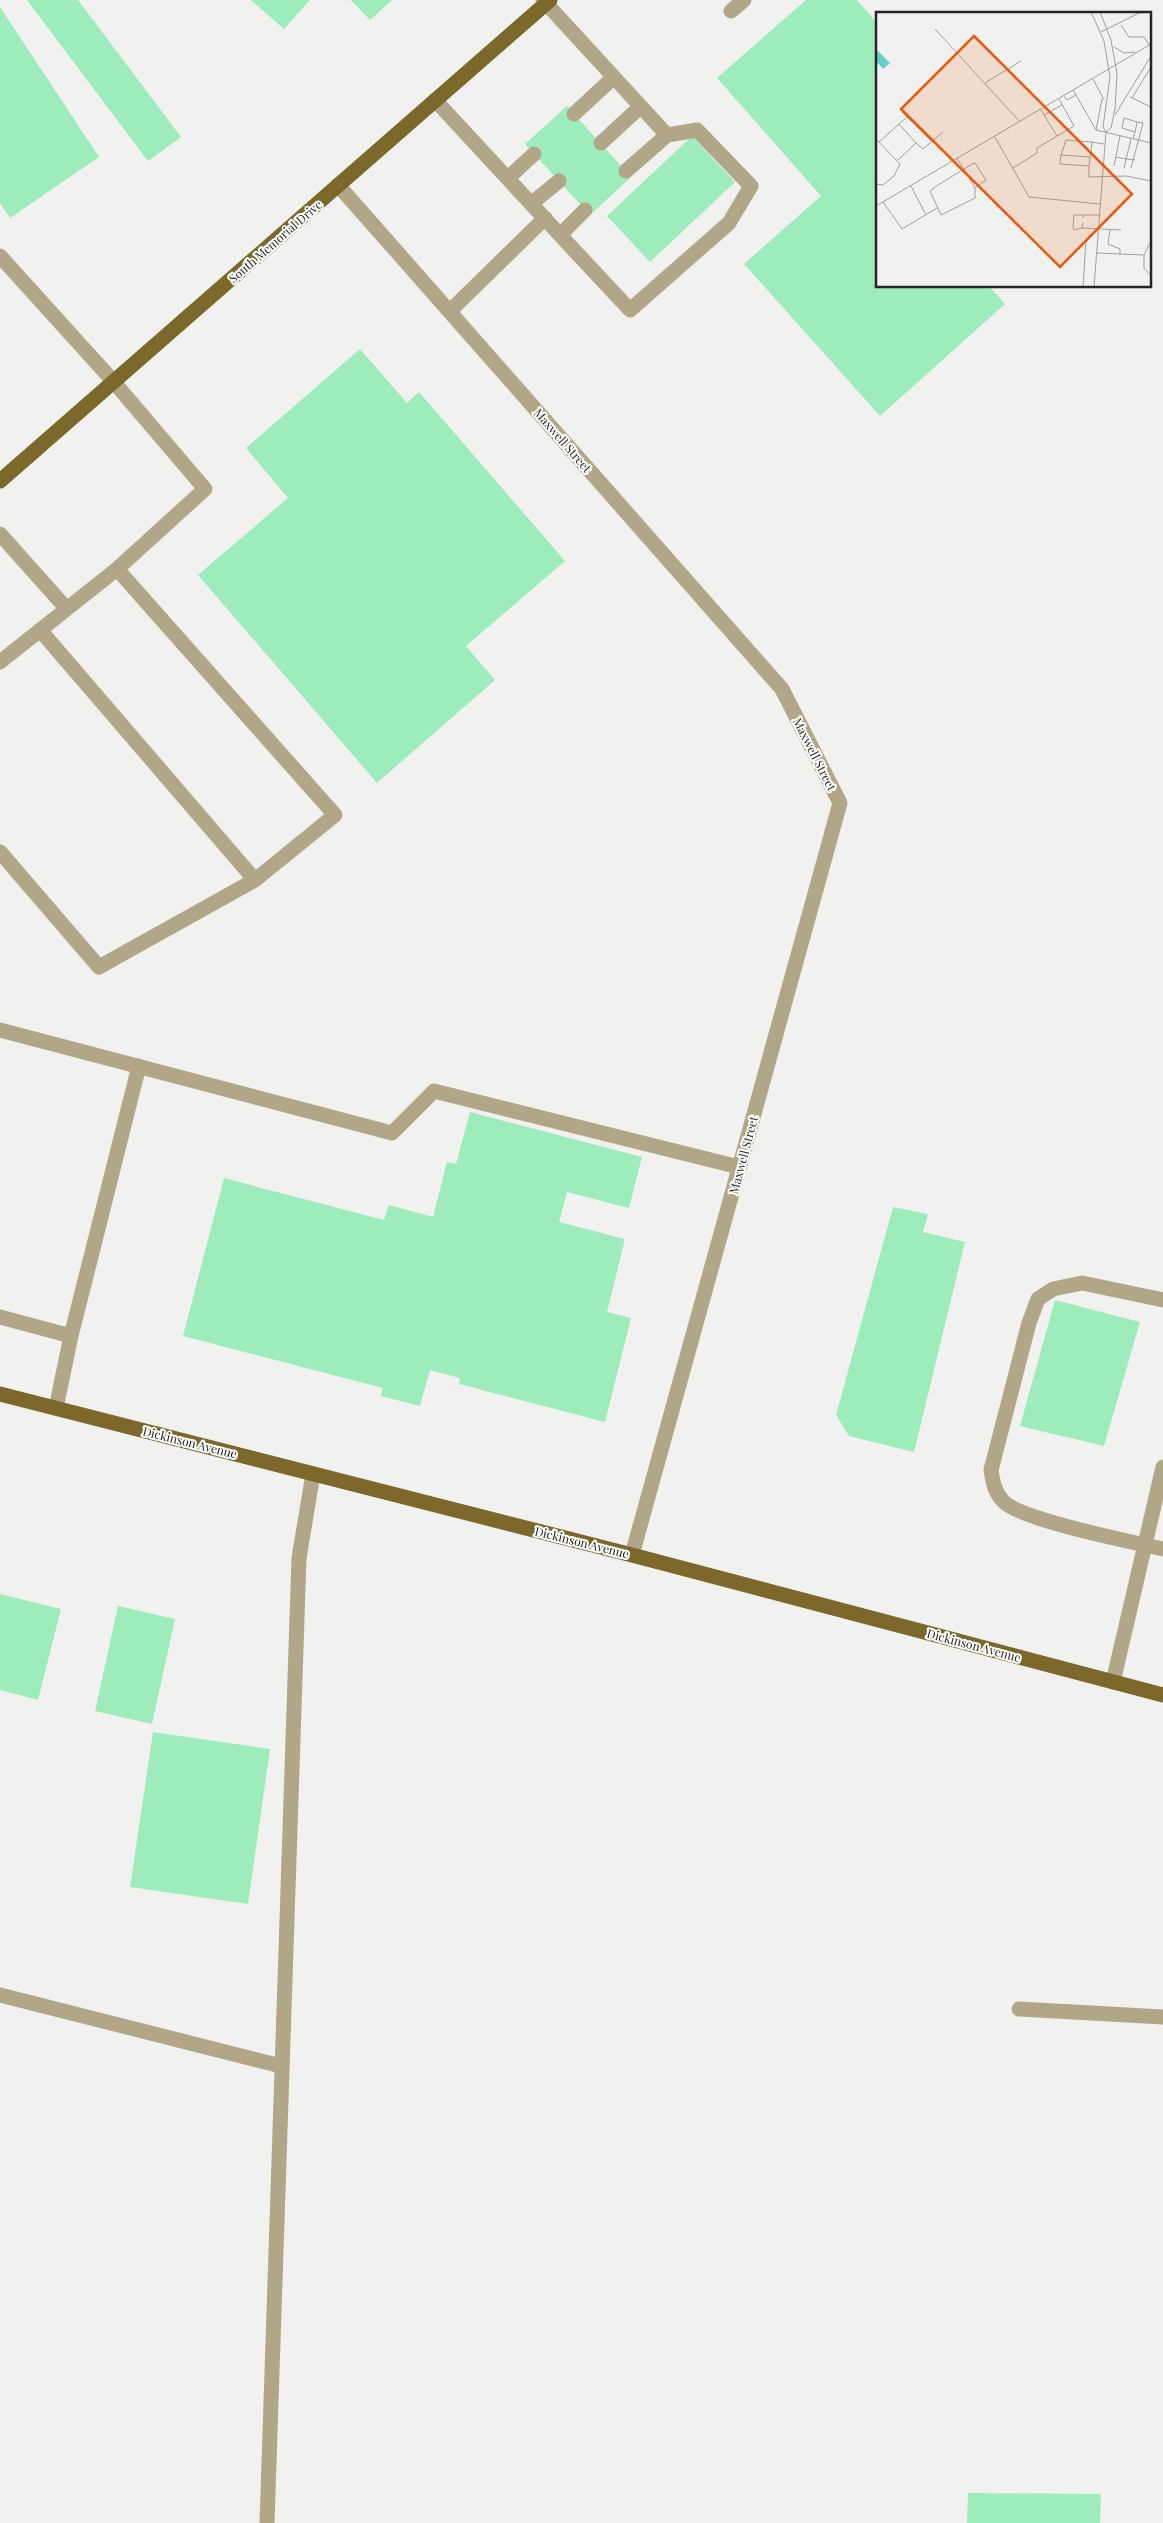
<svg xmlns="http://www.w3.org/2000/svg" width="1163" height="2523" font-family="'Playfair Display',serif">
<style>
.building{fill:#9eebbc}
.lines{fill:none;stroke-linecap:round;stroke-linejoin:round}
.lane{stroke:#b1a788;stroke-width:15}
.street{stroke:#b1a788;stroke-width:15}
.primary{stroke:#7b682a;stroke-width:15}
.labels{text-anchor:middle;dominant-baseline:central;stroke-width:4;stroke-linejoin:round;paint-order:stroke}
.street-label{font-size:12px;fill:#242524;stroke:#fffffe}
.inset-road{fill:none;stroke:#9fa09e;stroke-width:1}
.view{fill:#e8590c;fill-opacity:0.15;stroke:#e8590c;stroke-width:2.5}
.inset-edge{fill:none;stroke:#242524;stroke-width:2.5}
</style>
<rect width="100%" height="100%" fill="#f1f2ef"/>
<!-- building -->
<path class="building" d="M27,0H78L181,137L148,161Z
M251,0H310L284,29Z
M351,0H392L370,20Z
M806,0H857L877,23V286H989L1005,304L880,416L744,264L821,196L717,78Z
M0,7L99,157L10,218L0,203Z
M567,106L631,177L590,215L525,144Z
M692,136L735,182L650,262L607,216Z
M360,349L407,403L419,392L565,561L466,646L495,680L377,783L198,575L288,498L246,448Z
M470,1112L642,1157L629,1208L567,1192L559,1222L625,1239L607,1312L631,1318L605,1422L459,1384L460,1378L430,1370L420,1406L381,1396L383,1388L183,1336L224,1178L384,1220L389,1205L433,1217L447,1162L456,1164Z
M893,1207L928,1214L923,1232L965,1242L914,1452L849,1436L836,1415Z
M1055,1300L1140,1322L1104,1446L1020,1426Z
M0,1594L61,1609L38,1700L0,1690Z
M118,1606L175,1619L152,1724L95,1711Z
M153,1732L270,1749L248,1904L130,1887Z
M968,2493L1101,2494L1100,2523H967Z"/>
<g class="lines">
<!-- lane -->
<path class="lane" d="M543,0L667,135L626,171
M731,11L744,0
M435,100L560,235L585,210
M574,114L614,77
M601,143L640,107
M508,178L534,154
M532,203L559,181
M560,235L630,310L729,223L751,186L697,130L667,135
M0,256L113,381L205,489L117,569L335,815L255,880L40,630
M450,311L545,218
M0,534L66,608
M0,662L117,569
M0,852L99,967L255,880
M0,1030L392,1133L434,1091L739,1167
M1163,1300L1082,1283L1053,1289L1038,1299L1029,1323L991,1470C993,1482 994,1491 1003,1501C1020,1520 1133,1542 1163,1549
M0,1317L71,1336
M56,1408L71,1336L139,1066
M1113,1682L1163,1467
M0,1995L281,2066
M1019,2009L1163,2017
M267,2523L299,1558L313,1474"/>
<!-- street -->
<path class="street" d="M338,185L782,689L840,803L632,1555"/>
<!-- primary -->
<path class="primary" d="M0,481L550,0
M0,1394L632,1555L1163,1695"/>
</g>
<g class="labels">
<!-- street labels -->
<g class="street-label">
<text transform="translate(275 241) rotate(-41)">South Memorial Drive</text>
<text transform="translate(563 440) rotate(49)">Maxwell Street</text>
<text transform="translate(815 754) rotate(63)">Maxwell Street</text>
<text transform="translate(743 1155) rotate(-75)">Maxwell Street</text>
<text transform="translate(190 1442) rotate(14)">Dickinson Avenue</text>
<text transform="translate(582 1542) rotate(14)">Dickinson Avenue</text>
<text transform="translate(974 1645) rotate(15)">Dickinson Avenue</text>
</g>
</g>
<!-- overview -->
<g transform="translate(876 12)">
<rect width="275" height="275" fill="#f1f2ef"/>
<path d="M0,37L14,51L7,57L0,49Z" fill="#64cfc8"/>
<path class="inset-road" d="M215,0L228,29L234,65L227,115L230,120L218,275M224,0L235,28L241,61L239,97L235,116L230,120M245,13L253,25H268L273,33M59,17L144,110M225,20L265,0M238,35L248,41L259,40M217,67L228,88M109,71L145,49M197,78L220,118L275,131M188,84L191,88L200,83M254,85L275,95M256,86L275,55M165,98L181,124M26,100L56,130M168,103L186,93M239,103L275,44M23,112L40,131M220,118L226,87M119,125L153,185L224,192M0,127L24,152L18,164L7,173L0,172M257,127L259,120L261,111V110L248,106L246,116L259,120M3,130L31,105M185,143L190,128L216,130M214,145L185,143L184,152L213,154V165L250,164L275,169M240,145L250,147L255,127M81,147L88,157L99,176L110,168L99,151L96,152L88,157L62,173L54,179L65,203L99,186V176M22,148L40,131L47,137L67,120M213,154L216,130L228,132M238,154L244,124M137,156L161,141V136L198,114L183,87M248,156L250,147L259,148M255,156L267,111L261,110M35,174L50,203M7,190L26,217L61,196M0,194L275,32M207,206V203H223M207,211L206,216L245,218M206,216L198,218L197,214L198,203H207M234,217L232,232L244,237V242M275,229L268,243V256L275,264M221,241L268,243M207,275L210,228"/>
<path class="view" d="M98,24L256,182L184,255L25,97Z"/>
<rect width="275" height="275" class="inset-edge"/>
</g>
</svg>
